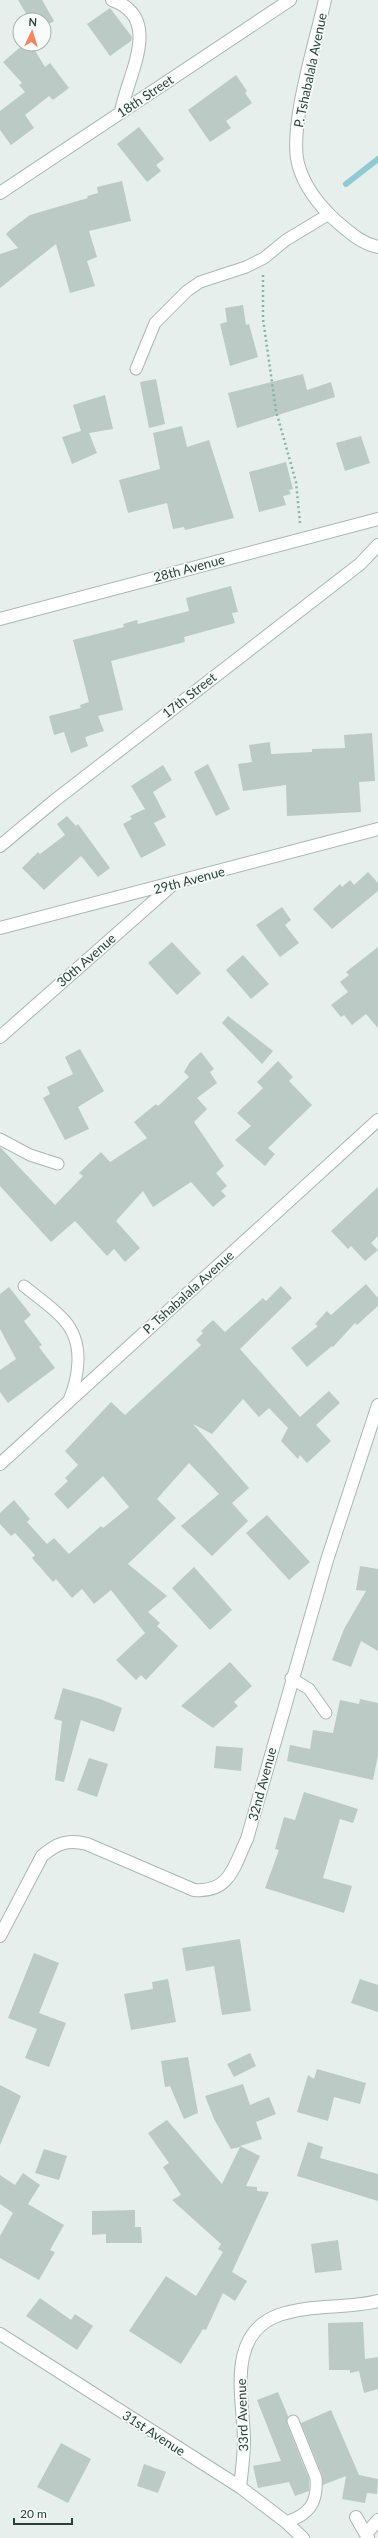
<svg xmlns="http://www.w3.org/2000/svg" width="378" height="2538" font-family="Lato,sans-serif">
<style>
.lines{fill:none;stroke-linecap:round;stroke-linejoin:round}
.stream{stroke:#8ec9d4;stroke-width:6}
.building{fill:#bbcac4}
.service-casing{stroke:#a8b8b2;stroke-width:13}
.minor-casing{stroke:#a8b8b2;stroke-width:14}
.path{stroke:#86b3a5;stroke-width:2.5;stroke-dasharray:2 3;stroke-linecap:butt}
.service{stroke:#fff;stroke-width:11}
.minor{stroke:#fff;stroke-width:12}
.labels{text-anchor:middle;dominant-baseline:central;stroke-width:3.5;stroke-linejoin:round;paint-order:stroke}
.street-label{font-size:13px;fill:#24423a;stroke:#f7fbf9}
</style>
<rect width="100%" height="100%" fill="#e6efeb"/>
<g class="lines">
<!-- stream -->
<path class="stream" d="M346,184L378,159"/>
</g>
<!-- building -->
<path class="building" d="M18,0H42L54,21L44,27V20H30Z
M110,8L132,37L131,41L110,56L87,24Z
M24,44H31L45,67L50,63L69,88L53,100L49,96L25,115L34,128L11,145L0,130V111L25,92L19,85L22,83L3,62Z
M236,75L247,91L245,93L252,103L226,121L231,128L210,142L188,110Z
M139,127L164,159L156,165L161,171L147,182L117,144Z
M122,181L131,221L89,231L97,257L87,261L95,286L70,293L56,244L0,288V254L18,248L6,234L10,230L30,215L88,198L87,196L98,193L97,187Z
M243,305L246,325L249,324L258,357L230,366L220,324L227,322L225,308Z
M303,374L307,390L331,382L335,397L237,428L228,393Z
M156,379L165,424L149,428L140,382Z
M105,395L113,429L89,433L97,453L72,464L62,437L81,431L73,405Z
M182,426L187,447L209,440L234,518L185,530L184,527L173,529L167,503L128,513L119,480L160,469L153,433Z
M361,436L370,463L345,471L336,443Z
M286,462L293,489L289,490L291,494L283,496L286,505L259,512L249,472Z
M231,586L238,612L232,613L235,623L184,637L185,642L111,661L123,710L98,716L104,731L85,737L88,746L71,753L64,732L54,735L49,716L81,708L80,705L89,702L73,640L124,627L123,624L137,620L138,624L189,611L186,598Z
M372,733L375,781L359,782L361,812L287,816L286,785L243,791L238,764L252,762L249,745L270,742L271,754L312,752V749L345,748L344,735Z
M208,764L230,809L216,816L194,772Z
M163,765L172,780L153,792L166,817L154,823L166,845L141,858L123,824L132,819L130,816L145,809L131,786Z
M67,816L76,826L78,824L110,868L98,877L81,856L44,890L22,868L38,852L40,854L65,835L57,824Z
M368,872L378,883V891L332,929L313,909L340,884L342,887L350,880L354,885Z
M282,907L291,920L285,925L299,943L280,957L256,925Z
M172,942L201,973L177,995L148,963Z
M378,947V1028L366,1014L352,1025L344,1015L341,1017L331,1005L348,992L340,982L349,975L346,972Z
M243,955L269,984L251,999L226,970Z
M228,1016L273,1051L262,1064L222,1023Z
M80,1049L104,1091L78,1107L89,1129L65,1140L43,1098L50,1094L47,1087L73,1074L65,1057Z
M201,1052L214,1069L210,1072L217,1083L197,1098L207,1109L194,1122L224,1166L216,1173L227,1186L221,1191L226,1196L213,1207L191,1182L153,1207L143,1191L116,1221L140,1248L125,1262L114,1249L107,1256L75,1221L51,1242L0,1186V1147L55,1205L83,1176L79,1173L101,1152L110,1162L147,1138L134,1122L156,1104L158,1106L189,1077L184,1072L190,1062Z
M278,1061L293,1077L289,1081L312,1105L268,1148L275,1154L265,1166L235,1140L251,1126L237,1113L263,1088L257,1082Z
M378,1187V1236L371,1243L378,1250L365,1261L351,1246L348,1249L331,1231Z
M366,1284L378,1298V1306L357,1325L355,1323L333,1347L332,1346L307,1367L291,1348L318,1326L315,1324L327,1311L331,1315Z
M281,1286L292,1298L240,1349L300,1417L329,1391L340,1403L316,1425L331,1441L307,1463L300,1455L298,1459L281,1441L288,1428L269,1408L259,1417L243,1399L212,1434L193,1424L249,1488L232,1503L248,1521L212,1556L181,1526L219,1494L189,1463L157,1499L176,1518L128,1564L167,1596L148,1612L160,1623L157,1626L178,1646L146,1680L141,1675L136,1680L116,1660L145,1633L111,1590L94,1604L82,1589L72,1598L56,1579L53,1582L32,1558L35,1555L15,1533L11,1536L0,1524V1513L14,1500L30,1519L27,1522L47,1544L54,1538L69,1554L101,1526L103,1528L129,1507L103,1476L68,1509L54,1494L68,1481L65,1478L78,1465L65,1451L111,1402L125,1415L201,1345L196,1340L203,1333L201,1331L213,1320L225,1332L263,1298L266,1301Z
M9,1287L31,1315L24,1321L42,1345L39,1347L55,1368L8,1403L0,1392V1370L16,1359L0,1329V1294Z
M267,1515L310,1562L289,1580L246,1533Z
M360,1566L378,1569V1651L361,1641L351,1667L332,1660L344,1629L366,1591L356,1590Z
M194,1567L232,1610L210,1630L172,1588Z
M230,1662L252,1686L234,1702L238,1706L213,1728L181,1706Z
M63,1688L100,1699L122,1708L114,1732L81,1720L64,1782L55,1780L62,1721L54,1719Z
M360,1699L378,1703V1755L373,1780L287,1761L290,1745L310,1749L313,1730L333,1733L340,1700L359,1704Z
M216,1746L243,1748L241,1771L214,1768Z
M89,1758L108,1764L97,1797L77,1790Z
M304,1792L358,1809L353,1823L340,1819L323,1878L352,1886L344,1913L265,1888L279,1850L275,1849L284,1817L295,1820Z
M240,1939L251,2011L222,2015L214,1966L186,1971L182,1948Z
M34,1953L59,1963L39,2013L66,2023L49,2067L25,2058L37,2029L8,2018Z
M168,1979L176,2022L131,2030L124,1994L153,1989L152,1982Z
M360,1979L378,1985V2012L351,2003Z
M250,2053L256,2066L234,2077L227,2064Z
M188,2057L198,2113L184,2119L170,2086L165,2087L161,2061Z
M317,2069L366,2083L360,2104L334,2097L328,2121L297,2112L308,2075L314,2079Z
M243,2084L250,2105L269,2097L276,2114L256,2122L262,2139L240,2146L260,2156L246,2186L257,2187V2191L269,2192L232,2272L247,2281L235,2301L223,2293L206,2330L203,2329L181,2364L129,2331L166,2276L196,2296L223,2252L218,2249L221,2244L172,2200L181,2195L163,2167L169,2163L148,2133L167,2120L222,2184L240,2147L231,2149L214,2119L205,2096Z
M0,2085L21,2096L0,2145Z
M308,2142L323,2147L320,2158L378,2174V2201L297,2176Z
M44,2149L67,2156L59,2180L35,2173Z
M23,2173L40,2185L28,2204L64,2225L50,2250L55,2252L39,2280L0,2258V2236L13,2213L0,2204V2175L15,2185Z
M135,2210V2227H141L142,2243H106V2234L92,2235V2211Z
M338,2240L342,2270L315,2273L311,2244Z
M40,2298L71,2320L75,2314L93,2326L77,2350L26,2316Z
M363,2322L365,2359L378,2357V2389L364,2393L359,2371L350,2373V2370H329L328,2323Z
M278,2392L288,2416L287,2424L309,2479V2491L295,2496L289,2482L258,2488L253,2466L281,2461L257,2400Z
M331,2410L359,2475L378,2479L377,2494L367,2493L365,2503L342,2499L346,2476L323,2485L322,2475L301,2423Z
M61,2443L91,2459L68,2503L37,2487Z
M144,2464L166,2472L158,2493L137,2486Z"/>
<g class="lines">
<defs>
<path id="service" d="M136,369L155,323L187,291L200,282L246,267L264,258L286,240L329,214
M0,1139L30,1155L58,1164
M24,1286C37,1297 53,1307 64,1320C85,1343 79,1377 68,1403
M291,1678L309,1689L326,1713
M286,2522C309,2515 318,2503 316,2478L293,2421"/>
<path id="minor" d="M112,0C165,18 126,78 121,112
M325,0C316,40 287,131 299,167C305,187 320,206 335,220C348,231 360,243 378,247
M0,193L290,0
M0,619L378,519
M0,846L54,801L360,564L378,545
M0,928L378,829
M0,1037L171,886
M0,1464L378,1120
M0,1936L42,1856C57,1843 68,1839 87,1844L194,1890C230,1893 234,1866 247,1839L327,1560L378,1405
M0,2334L240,2487L286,2522L303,2538
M240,2487C242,2471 244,2455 244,2439C243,2397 226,2334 279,2315C310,2304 346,2309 378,2301
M356,2517L368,2538
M366,2534L378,2520"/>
</defs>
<!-- service casing -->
<use href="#service" class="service-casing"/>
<!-- minor casing -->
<use href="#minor" class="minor-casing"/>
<!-- path -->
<path class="path" d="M263,275V319L276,411L296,482L300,523"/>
<!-- service -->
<use href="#service" class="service"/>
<!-- minor -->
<use href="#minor" class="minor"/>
</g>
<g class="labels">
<!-- street labels -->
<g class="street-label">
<text transform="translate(310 70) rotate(-78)">P. Tshabalala Avenue</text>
<text transform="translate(145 96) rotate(-34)">18th Street</text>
<text transform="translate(189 568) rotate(-15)">28th Avenue</text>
<text transform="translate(189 695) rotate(-38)">17th Street</text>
<text transform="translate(189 880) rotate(-15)">29th Avenue</text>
<text transform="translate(86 960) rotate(-41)">30th Avenue</text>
<text transform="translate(188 1292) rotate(-42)">P. Tshabalala Avenue</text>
<text transform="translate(262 1784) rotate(-75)">32nd Avenue</text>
<text transform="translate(242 2415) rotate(-92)">33rd Avenue</text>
<text transform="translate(154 2433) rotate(33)">31st Avenue</text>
</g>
</g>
<!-- north arrow -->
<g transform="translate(32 32) rotate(4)"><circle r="19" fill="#f7fbf9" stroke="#a3b1ad"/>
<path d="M0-3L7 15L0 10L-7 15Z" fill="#f4845f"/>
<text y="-6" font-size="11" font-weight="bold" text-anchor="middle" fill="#24423a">N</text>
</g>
<!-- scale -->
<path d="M14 2518v6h58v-6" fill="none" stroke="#24423a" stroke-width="2"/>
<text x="20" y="2518" font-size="12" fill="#24423a" stroke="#f7fbf9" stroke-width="3" paint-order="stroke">20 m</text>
</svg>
